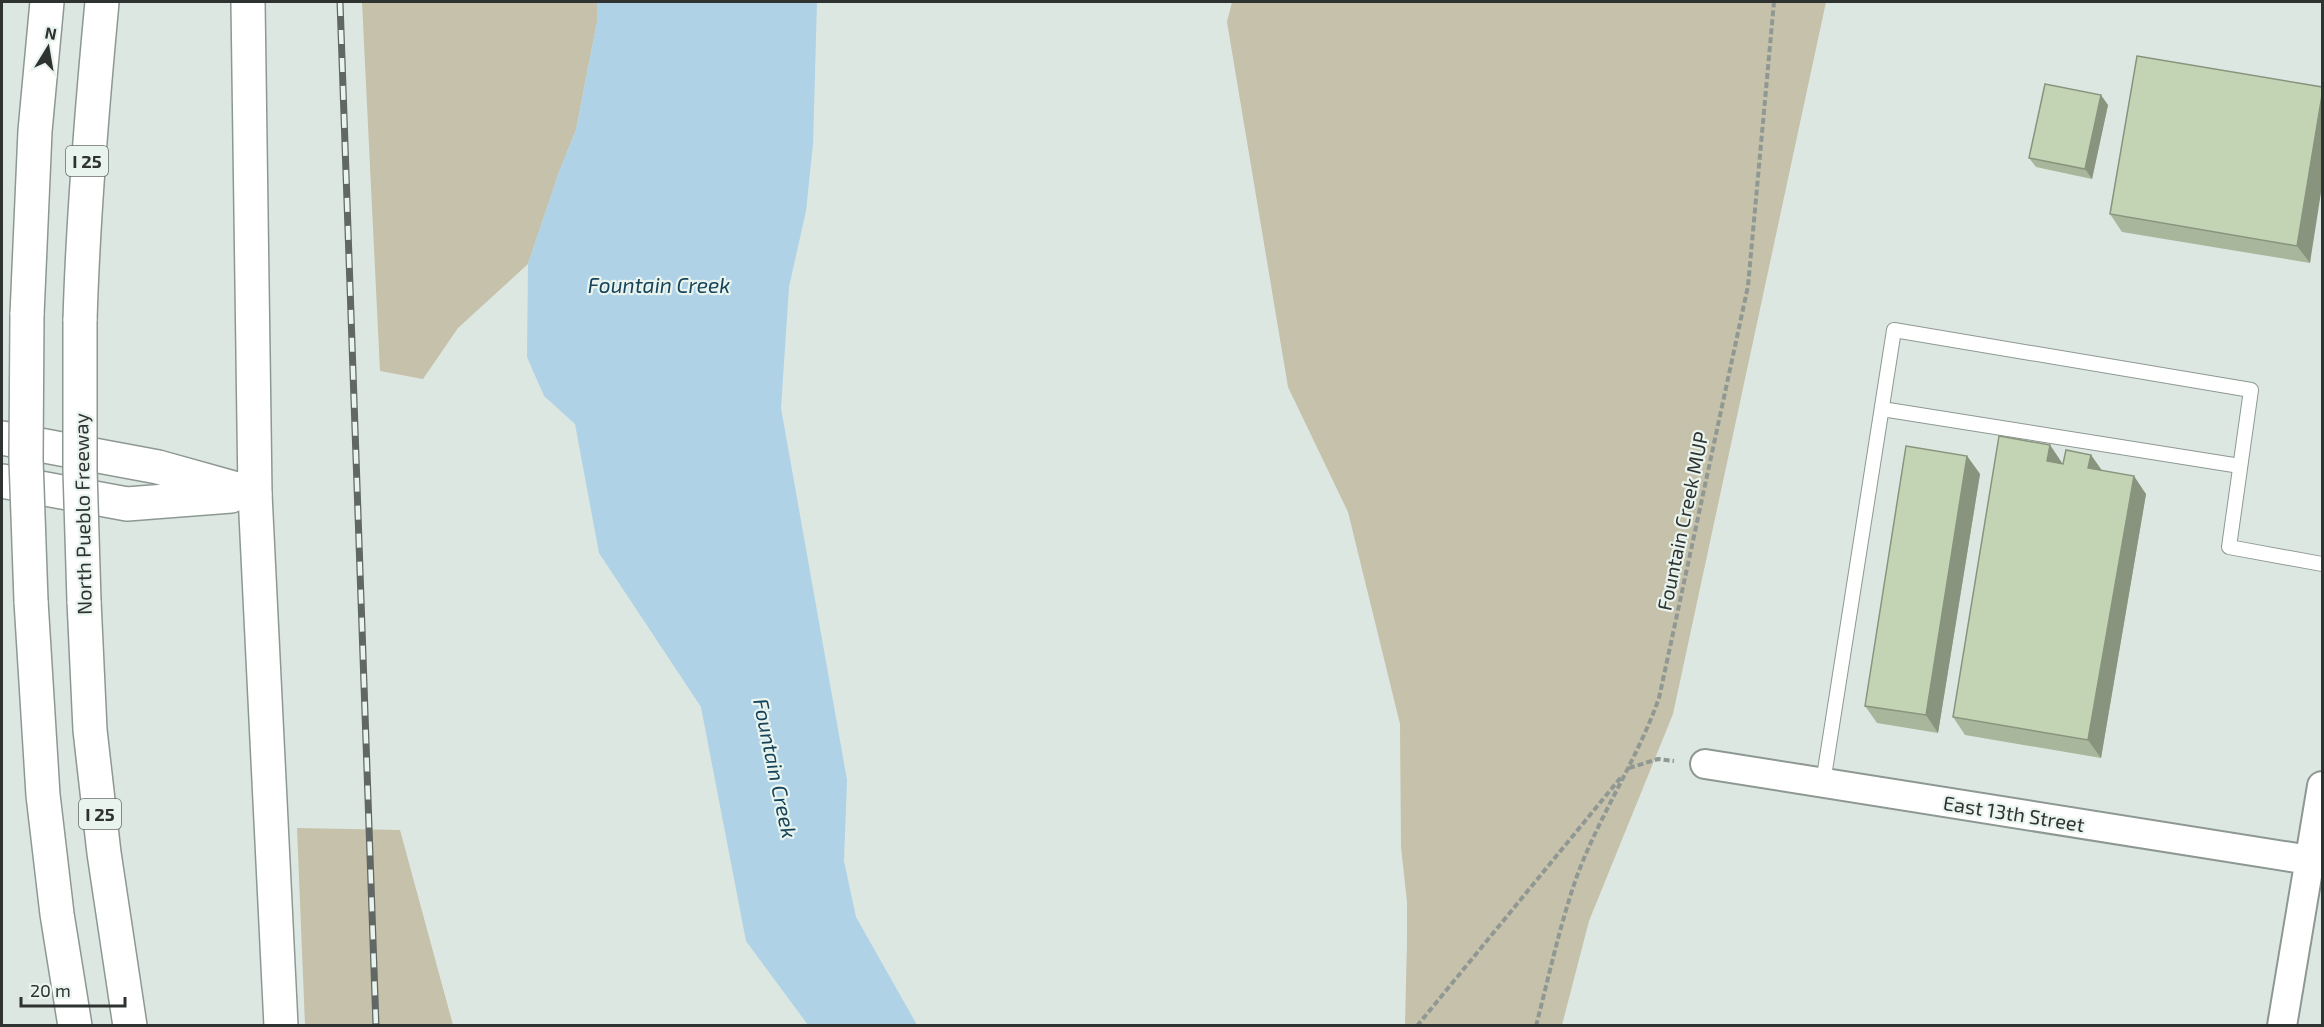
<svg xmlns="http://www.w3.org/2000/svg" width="2324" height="1027" font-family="'Exo 2',sans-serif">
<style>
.green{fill:#c6c1aa}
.water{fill:#afd2e6}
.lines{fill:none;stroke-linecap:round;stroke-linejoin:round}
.service-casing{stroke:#8e9893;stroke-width:16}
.minor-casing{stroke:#8e9893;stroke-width:32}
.secondary-casing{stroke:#8e9893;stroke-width:36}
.motorway-casing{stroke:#8e9893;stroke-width:36}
.path{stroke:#909893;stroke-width:4;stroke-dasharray:6 3;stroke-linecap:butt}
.service{stroke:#fff;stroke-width:14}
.minor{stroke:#fff;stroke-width:28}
.secondary{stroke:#fff;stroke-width:33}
.motorway{stroke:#fff;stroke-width:33}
.rail-casing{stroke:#616764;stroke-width:7}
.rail{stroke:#e9f4ef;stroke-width:4.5;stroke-dasharray:14;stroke-linecap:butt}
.motorway-bridge-casing{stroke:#8e9893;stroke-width:36;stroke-linecap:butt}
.motorway-bridge{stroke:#fff;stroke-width:33}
.wall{fill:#a8b69b}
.shaded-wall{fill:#88947e}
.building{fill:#c3d4b4;stroke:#88947e;stroke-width:1.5}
.labels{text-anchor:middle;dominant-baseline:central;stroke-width:4.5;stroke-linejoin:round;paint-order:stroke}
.shield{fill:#e9f4ef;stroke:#666c69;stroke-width:1.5}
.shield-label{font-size:18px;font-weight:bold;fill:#2e3230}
.street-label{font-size:20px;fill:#2e3230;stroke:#e9f4ef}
.water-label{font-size:21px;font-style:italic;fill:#154359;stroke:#e9f4ef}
</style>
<rect width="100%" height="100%" fill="#dce7e1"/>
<!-- green -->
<path class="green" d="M362,2H597V22L576,130L559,172L528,264L458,328L423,379L380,371Z
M1232,2H1826L1673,714L1589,921L1562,1025H1405L1407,941V902L1401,847L1400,724L1348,512L1288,387L1227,22Z
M297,828L400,830L453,1025H305Z"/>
<!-- water -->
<path class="water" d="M597,2H817L813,144L806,211L789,287L781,408L847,780L844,861L856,917L917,1025H808L746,941L701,707L599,553L575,424L544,396L527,357L528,264L559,172L576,130L597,22Z"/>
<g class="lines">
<defs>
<path id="service" d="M1882,409L2240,466
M1823,783L1894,330L2251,390L2229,547L2322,564"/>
<path id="minor" d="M1705,764L2322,862
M2282,1026L2322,786"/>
<path id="secondary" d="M2,438L158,467L255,494
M2,481L127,504L231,496"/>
<path id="motorway" d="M248,2L255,494L281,1026
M27,315L35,131L47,2
M80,321C83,214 92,108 102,2
M31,601L43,795L57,914L75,1026
M84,601L90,730L104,853L130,1026"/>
</defs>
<!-- service casing -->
<use href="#service" class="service-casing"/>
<!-- minor casing -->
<use href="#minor" class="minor-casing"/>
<!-- secondary casing -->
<use href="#secondary" class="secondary-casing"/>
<!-- motorway casing -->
<use href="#motorway" class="motorway-casing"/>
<!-- path -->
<path class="path" d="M1629,768L1658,759L1674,761
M1417,1026L1622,776
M1536,1026C1549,976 1560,924 1577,876C1600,814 1637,760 1659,698L1748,286L1774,2"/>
<!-- service -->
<use href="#service" class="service"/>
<!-- minor -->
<use href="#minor" class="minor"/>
<!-- secondary -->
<use href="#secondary" class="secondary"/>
<!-- motorway -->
<use href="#motorway" class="motorway"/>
<defs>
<path id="rail" d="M340,2L376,1026"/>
</defs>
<!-- rail casing -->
<use href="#rail" class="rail-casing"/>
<!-- rail -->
<use href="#rail" class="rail"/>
<defs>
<path id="motorway-bridge" d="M27,315L26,459L31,601
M80,321V470L84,601"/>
</defs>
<!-- motorway-bridge casing -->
<use href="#motorway-bridge" class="motorway-bridge-casing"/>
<!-- motorway-bridge -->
<use href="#motorway-bridge" class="motorway-bridge"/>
</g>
<!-- wall -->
<path class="wall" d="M2322,87L2310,263L2122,232L2110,214Z
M2108,105L2092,179L2036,167L2029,158Z
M2050,445L2062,463V464L2091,455L2102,471L2146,494L2101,758L1965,735L1953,717Z
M1967,456L1980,474L1938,733L1877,723L1865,706Z"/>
<!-- shaded-wall -->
<path class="shaded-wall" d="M2101,95L2108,105L2092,179L2085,169Z
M2322,95V186L2310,263L2297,246Z
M2050,445L2062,463L2060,479L2047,461Z
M2091,455L2103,472L2088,468Z
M1967,456L1980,474L1938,733L1926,715Z
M2134,476L2146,494L2101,758L2088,740Z"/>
<!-- building -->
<path class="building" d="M2137,56L2322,87V95L2297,246L2110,214Z
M2045,84L2101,95L2085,169L2029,158Z
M1999,436L2050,445L2047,461L2063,464L2066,450L2091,455L2088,468L2134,476L2088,740L1953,717Z
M1906,446L1967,456L1926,715L1865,706Z"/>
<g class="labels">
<!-- shield labels -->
<g class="shield">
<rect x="66" y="146" width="42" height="30" rx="4.5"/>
<rect x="79" y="799" width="42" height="30" rx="4.5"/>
</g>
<g class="shield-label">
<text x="87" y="161">I 25</text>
<text x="100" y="814">I 25</text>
</g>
<!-- street labels -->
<g class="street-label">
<text transform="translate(82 514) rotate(-91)">North Pueblo Freeway</text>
<text transform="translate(1682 521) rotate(-78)">Fountain Creek MUP</text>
<text transform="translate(2014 813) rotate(9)">East 13th Street</text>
</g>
<!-- water labels -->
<g class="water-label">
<text x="659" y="284">Fountain Creek</text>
<text transform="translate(776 768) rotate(78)">Fountain Creek</text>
</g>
</g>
<!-- border -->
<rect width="2324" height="1027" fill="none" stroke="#2e3230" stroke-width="6"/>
<!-- north arrow -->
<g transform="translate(48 48) rotate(11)" stroke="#e9f4ef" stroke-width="4.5" paint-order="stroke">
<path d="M0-4.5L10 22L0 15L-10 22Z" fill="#2e3230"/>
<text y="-9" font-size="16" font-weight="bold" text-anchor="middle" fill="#2e3230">N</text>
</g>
<!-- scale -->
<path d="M21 997v9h104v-9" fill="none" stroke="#2e3230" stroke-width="3"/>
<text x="30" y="997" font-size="18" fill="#2e3230" stroke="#e9f4ef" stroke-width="4.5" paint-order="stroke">20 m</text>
</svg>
